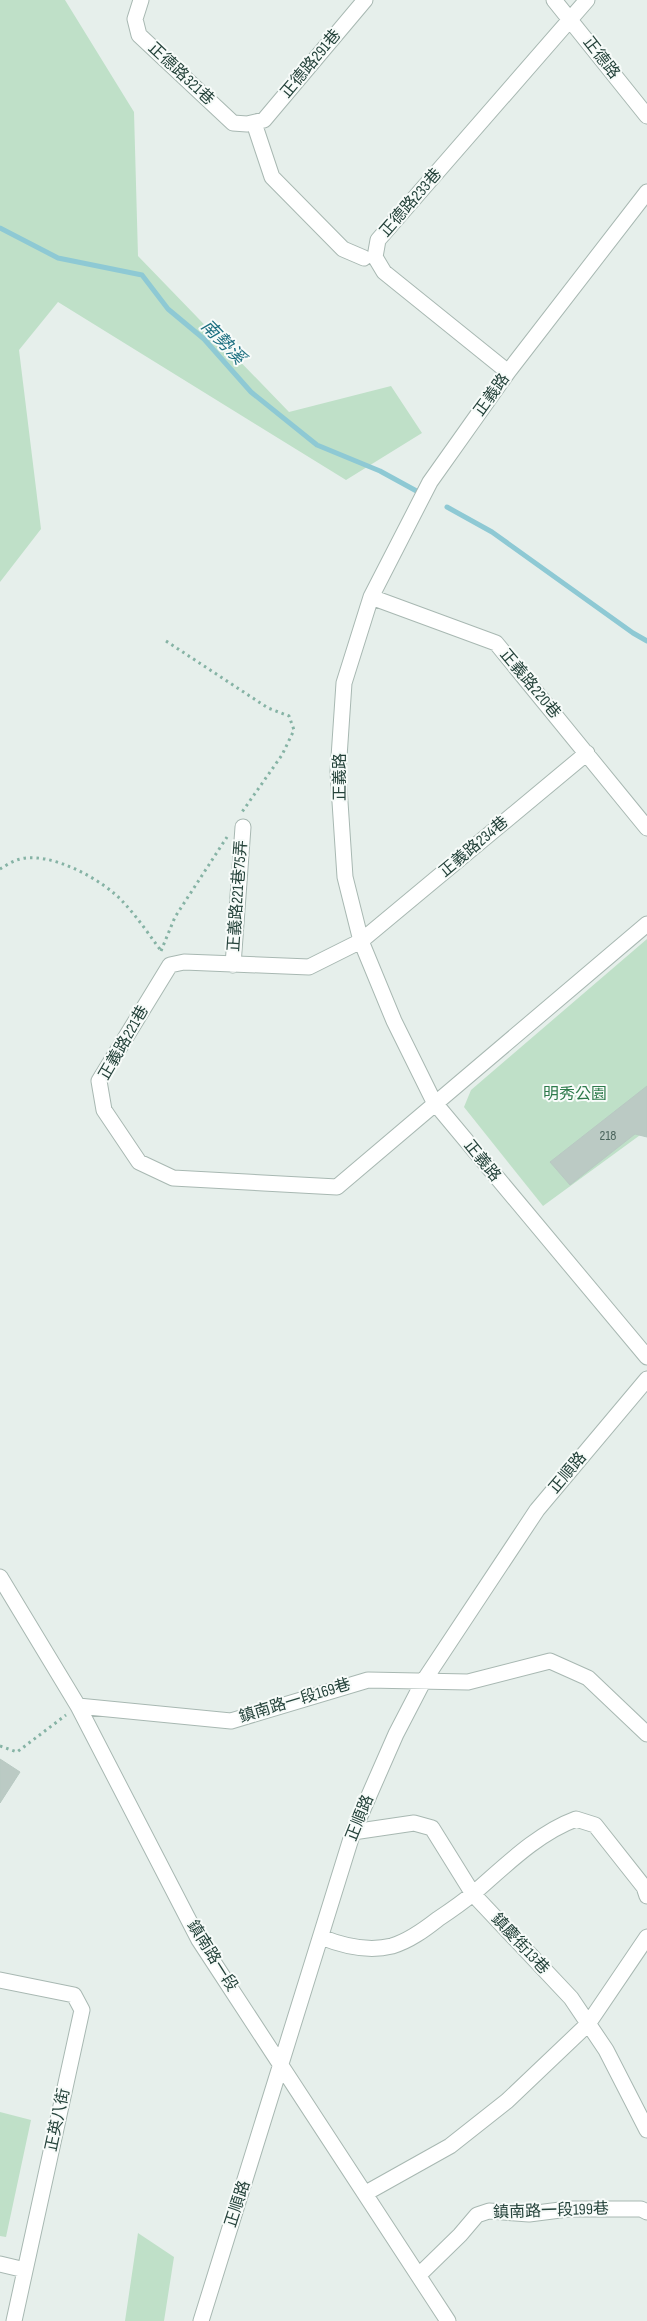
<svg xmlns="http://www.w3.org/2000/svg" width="647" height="2321" font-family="'Sofia Sans Condensed','Noto Sans TC',sans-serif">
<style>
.green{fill:#bfe0c8}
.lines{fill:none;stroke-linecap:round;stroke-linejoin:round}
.stream{stroke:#8ec9d4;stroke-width:5}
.building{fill:#bbcac4;stroke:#b8c9c2}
.minor-casing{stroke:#a8b8b2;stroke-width:17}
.path{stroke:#86b3a5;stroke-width:3;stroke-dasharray:2.5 4;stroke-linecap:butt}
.minor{stroke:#fff;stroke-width:15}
.labels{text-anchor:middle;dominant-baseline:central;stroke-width:4;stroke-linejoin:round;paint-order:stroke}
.number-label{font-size:14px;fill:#4a645c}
.street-label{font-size:16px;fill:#24423a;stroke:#f7fbf9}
.park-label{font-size:16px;fill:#2d7a4b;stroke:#f7fbf9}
.water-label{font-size:18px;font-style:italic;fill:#1c6f80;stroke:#f7fbf9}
</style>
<rect width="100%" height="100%" fill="#e6efeb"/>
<!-- green -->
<path class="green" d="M0,0H65L134,112L138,256L289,412L391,386L422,433L346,480L58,302L19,350L41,529L0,582Z
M647,939V1130L543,1206L464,1107L471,1090Z
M0,2112L31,2120L6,2237L0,2236Z
M138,2233L174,2257L164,2321H125Z"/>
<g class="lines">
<!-- stream -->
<path class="stream" d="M0,228L58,258L142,275L168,309L204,339L251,392L317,445L380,471L422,494
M447,507L492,532L633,633L647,641"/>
</g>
<!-- building -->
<path class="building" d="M647,1086V1137L635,1134L570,1185L550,1162Z
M0,1759L20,1772L0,1803Z"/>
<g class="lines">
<defs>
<path id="minor" d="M141,0L135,19L139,35L233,123L247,124L264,120L365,0
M554,0L647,116
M254,123L272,177L343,249L364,258
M647,192L508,372L430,482L371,597L344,683L338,772L345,877L361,941L394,1021L434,1102L647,1357
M508,372L384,272L375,257L378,240L587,0
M371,597L496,643L647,828
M587,753L361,941L309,967L184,962L170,965L99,1081L104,1110L139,1162L173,1178L337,1187L647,924
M233,965L243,827
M0,1577L78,1706L199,1940L448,2321
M78,1706L231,1721L368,1680L468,1682L550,1661L588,1678L647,1734
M353,1832L414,1823L432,1828L473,1894L571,1998L606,2050L647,2130
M321,1937C343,1946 368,1952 392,1946C409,1941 424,1930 438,1919C450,1911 463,1902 475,1892C506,1865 538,1833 576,1819L595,1825L644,1887L647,1896
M0,1980L74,1995L82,2010L14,2321
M366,2193L450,2146L507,2101L588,2024L647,1937
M0,2264L25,2270
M419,2275L460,2235L477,2215L489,2211L529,2214L568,2209H641L647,2212
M201,2321L353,1832L396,1734L423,1682L537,1510L647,1379"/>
</defs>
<!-- minor casing -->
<use href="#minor" class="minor-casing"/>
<!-- path -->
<path class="path" d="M166,641L268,708L289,716L294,730L282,755L242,812
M0,869C5,866 11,862 17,860C48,849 104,880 124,903C138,918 150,936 162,952
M161,951L175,917L227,837
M0,1746L17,1752L66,1715"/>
<!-- minor -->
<use href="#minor" class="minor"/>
</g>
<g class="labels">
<!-- number labels -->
<g class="number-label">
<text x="608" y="1135">218</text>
</g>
<!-- street labels -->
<g class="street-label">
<text transform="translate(601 58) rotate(52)">正德路</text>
<text transform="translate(311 64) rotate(-50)">正德路291巷</text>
<text transform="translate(181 74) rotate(43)">正德路321巷</text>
<text transform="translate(411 203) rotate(-49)">正德路233巷</text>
<text transform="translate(492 395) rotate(-54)">正義路</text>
<text transform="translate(530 684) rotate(50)">正義路220巷</text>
<text transform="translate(340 777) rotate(-90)">正義路</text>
<text transform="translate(474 847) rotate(-40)">正義路234巷</text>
<text transform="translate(238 896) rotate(-86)">正義路221巷75弄</text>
<text transform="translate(124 1043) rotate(-60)">正義路221巷</text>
<text transform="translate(482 1161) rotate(51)">正義路</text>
<text transform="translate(568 1473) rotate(-50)">正順路</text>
<text transform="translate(295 1701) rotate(-17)">鎮南路一段169巷</text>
<text transform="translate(360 1818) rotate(-68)">正順路</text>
<text transform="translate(520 1944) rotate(47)">鎮慶街13巷</text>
<text transform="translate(212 1956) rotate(58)">鎮南路一段</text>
<text transform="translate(58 2120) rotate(-78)">正英八街</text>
<text transform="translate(238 2204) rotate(-72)">正順路</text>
<text transform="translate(551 2211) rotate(-2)">鎮南路一段199巷</text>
</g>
<!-- park labels -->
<g class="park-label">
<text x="575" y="1094">明秀公園</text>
</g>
<!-- water labels -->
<g class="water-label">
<text transform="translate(223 342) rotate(46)">南勢溪</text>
</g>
</g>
</svg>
